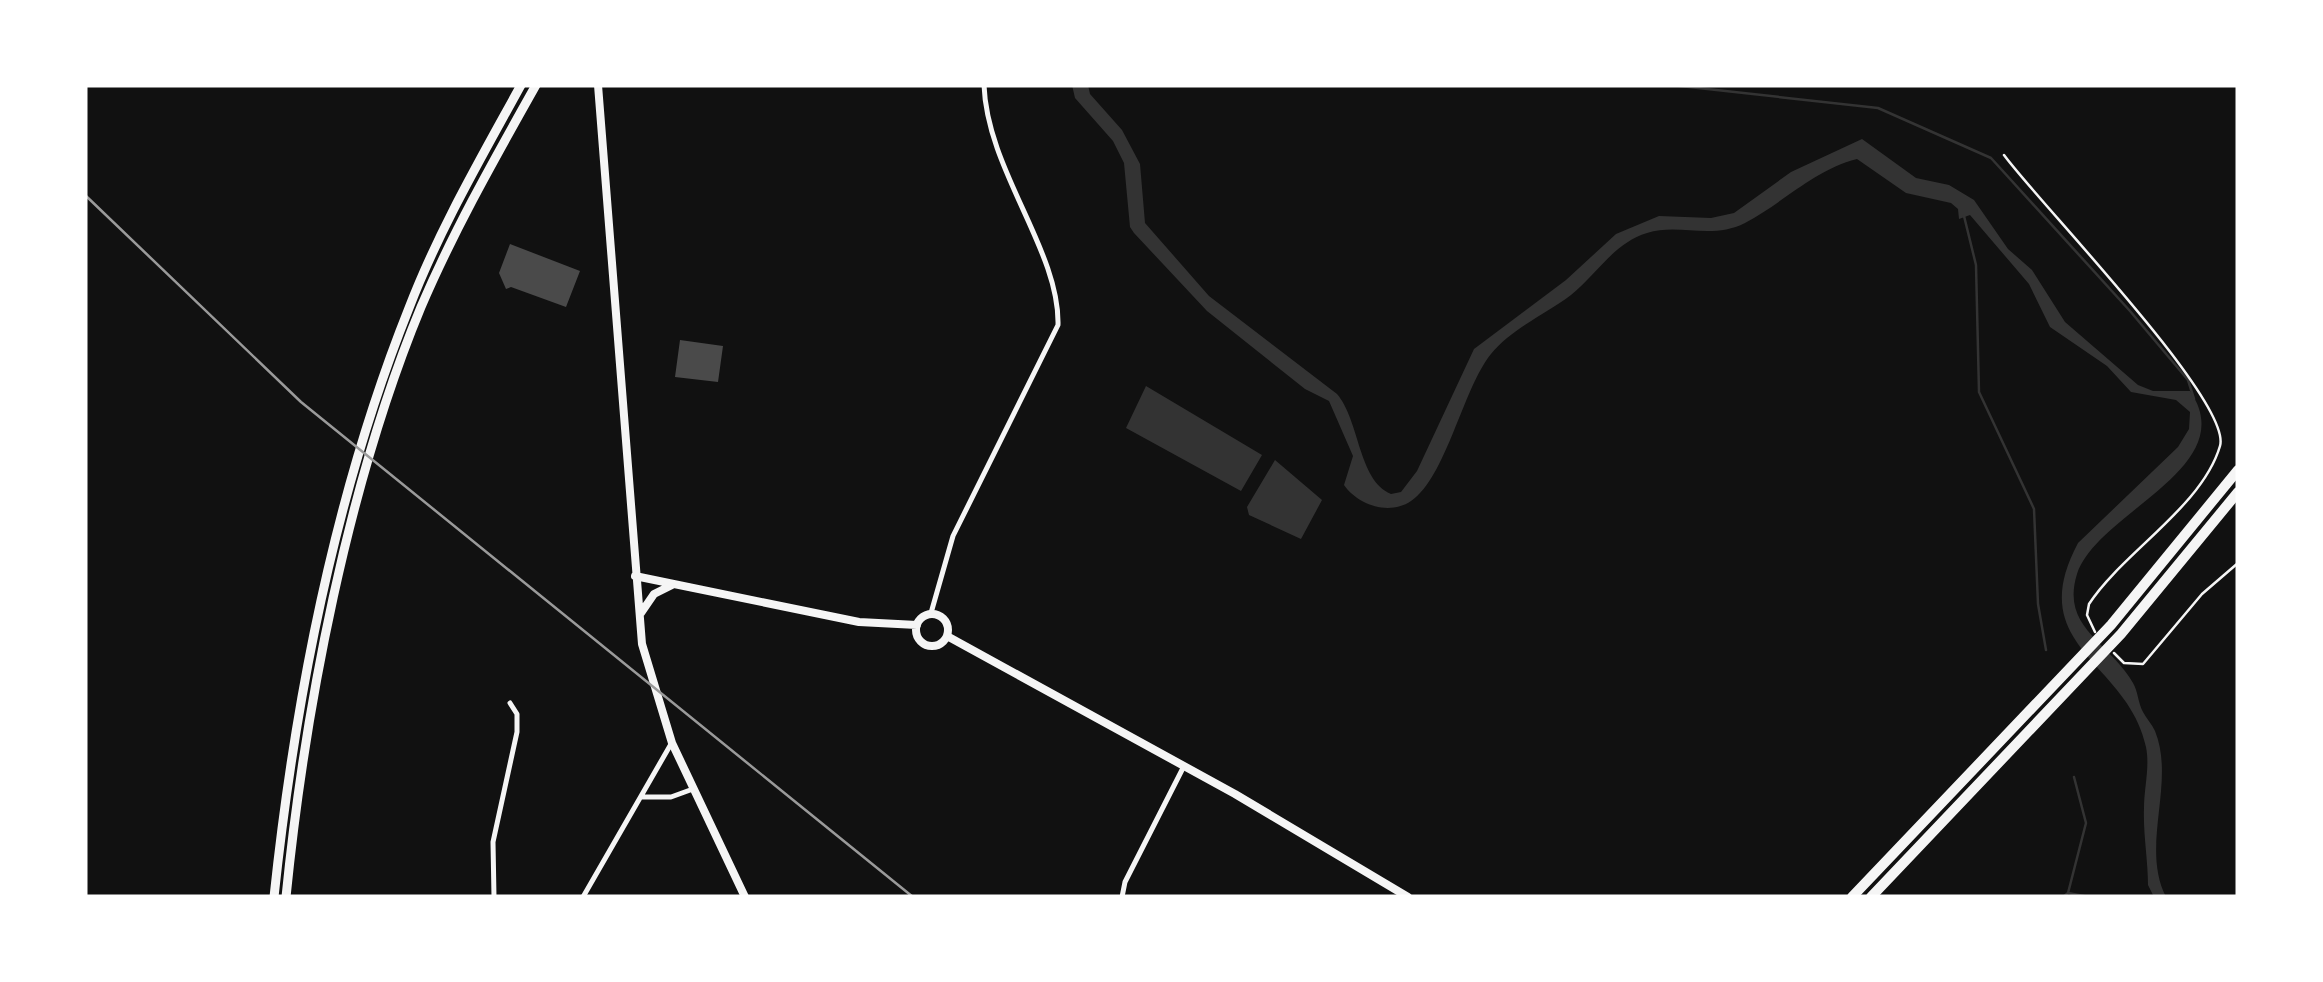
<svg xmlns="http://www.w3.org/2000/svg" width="2323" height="982" font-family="'Nunito Sans',sans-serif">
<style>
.water{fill:#333}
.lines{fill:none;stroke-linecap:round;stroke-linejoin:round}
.stream{stroke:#333;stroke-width:2.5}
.building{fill:#4a4a4a}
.path{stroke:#f5f5f5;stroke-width:2.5}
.minor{stroke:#f5f5f5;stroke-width:5}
.tertiary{stroke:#f5f5f5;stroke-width:8}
.primary{stroke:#f5f5f5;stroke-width:9}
.motorway{stroke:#f5f5f5;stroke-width:10}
.rail{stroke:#9a9a9a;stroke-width:2.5}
</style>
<rect width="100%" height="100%" fill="#111"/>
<!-- water -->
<path class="water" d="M1072,85H1088L1090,94L1122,130L1140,164L1145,223L1209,296L1337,394C1360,421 1358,480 1391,494L1401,492L1417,471L1474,349L1566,280L1616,234L1659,216L1711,218L1734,213L1791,172L1862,139L1916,178L1949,185L1974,200L2008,249L2032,270L2065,322L2138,385L2153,391H2190C2243,468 2097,512 2077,574C2060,628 2111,643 2133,683C2138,691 2138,703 2143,712C2146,718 2152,724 2155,731C2176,783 2140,846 2166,897H2154L2148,885C2148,860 2143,834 2144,808C2144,788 2150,767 2146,747C2128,661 2022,648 2078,543L2178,447L2189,429L2190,412L2176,400L2131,392L2107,366L2050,327L2029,284L1970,215L1959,219L1958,209L1951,203L1906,193L1857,159C1814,170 1783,203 1745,223C1712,240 1679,223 1647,233C1614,243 1597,274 1571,295C1546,314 1511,329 1491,354C1463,388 1446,478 1411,501C1389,516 1358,505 1344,485L1353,456L1329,401L1305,389L1207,311L1134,233L1130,227L1124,163L1113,141L1075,98Z
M1146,386L1262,455L1241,491L1126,428Z
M1275,460L1322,500L1301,539L1249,515L1247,507Z"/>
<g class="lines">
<!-- stream -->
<path class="stream" d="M1671,85L1878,108L1991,158L2130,311L2188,380L2194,399
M1964,216L1976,265L1979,392L2034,509L2038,604L2046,650
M2068,893L2086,823L2074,777
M2063,897L2068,893L2089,897"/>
</g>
<!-- building -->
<path class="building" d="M510,244L580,271L566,307L511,287L506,289L499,273Z
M680,340L723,346L718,382L675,377Z"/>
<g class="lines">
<!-- path -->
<path class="path" d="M2004,155C2038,202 2233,402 2220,446C2202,507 2123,552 2089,604L2087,615L2095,632
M2114,653L2124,663L2143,664L2202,594L2238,563"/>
<!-- minor -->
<path class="minor" d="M931,613L953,536L1058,325C1060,251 987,170 984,85
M642,797H671L693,789
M494,897L493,842L517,732V714L510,703
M583,897L671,744
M1122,897L1125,882L1184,766"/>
<!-- tertiary -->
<path class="tertiary" d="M598,85L642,644L672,743L745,897
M635,576L859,622L917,625
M641,613L654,594L672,585
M916 630a16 16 0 1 1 32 0a16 16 0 1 1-32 0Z
M947,636L1235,794L1408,897"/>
<!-- primary -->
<path class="primary" d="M274,897C295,699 335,493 409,308C439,230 481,158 521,85
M286,897C305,708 348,483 421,307C454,230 495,158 536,85"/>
<!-- motorway -->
<path class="motorway" d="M1852,897L2111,625L2238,470
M1871,897L2121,634L2238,492"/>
<!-- rail -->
<path class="rail" d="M85,195L301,402L913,897"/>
</g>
<!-- border -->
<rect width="2323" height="982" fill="none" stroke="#ffffff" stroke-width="175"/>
</svg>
